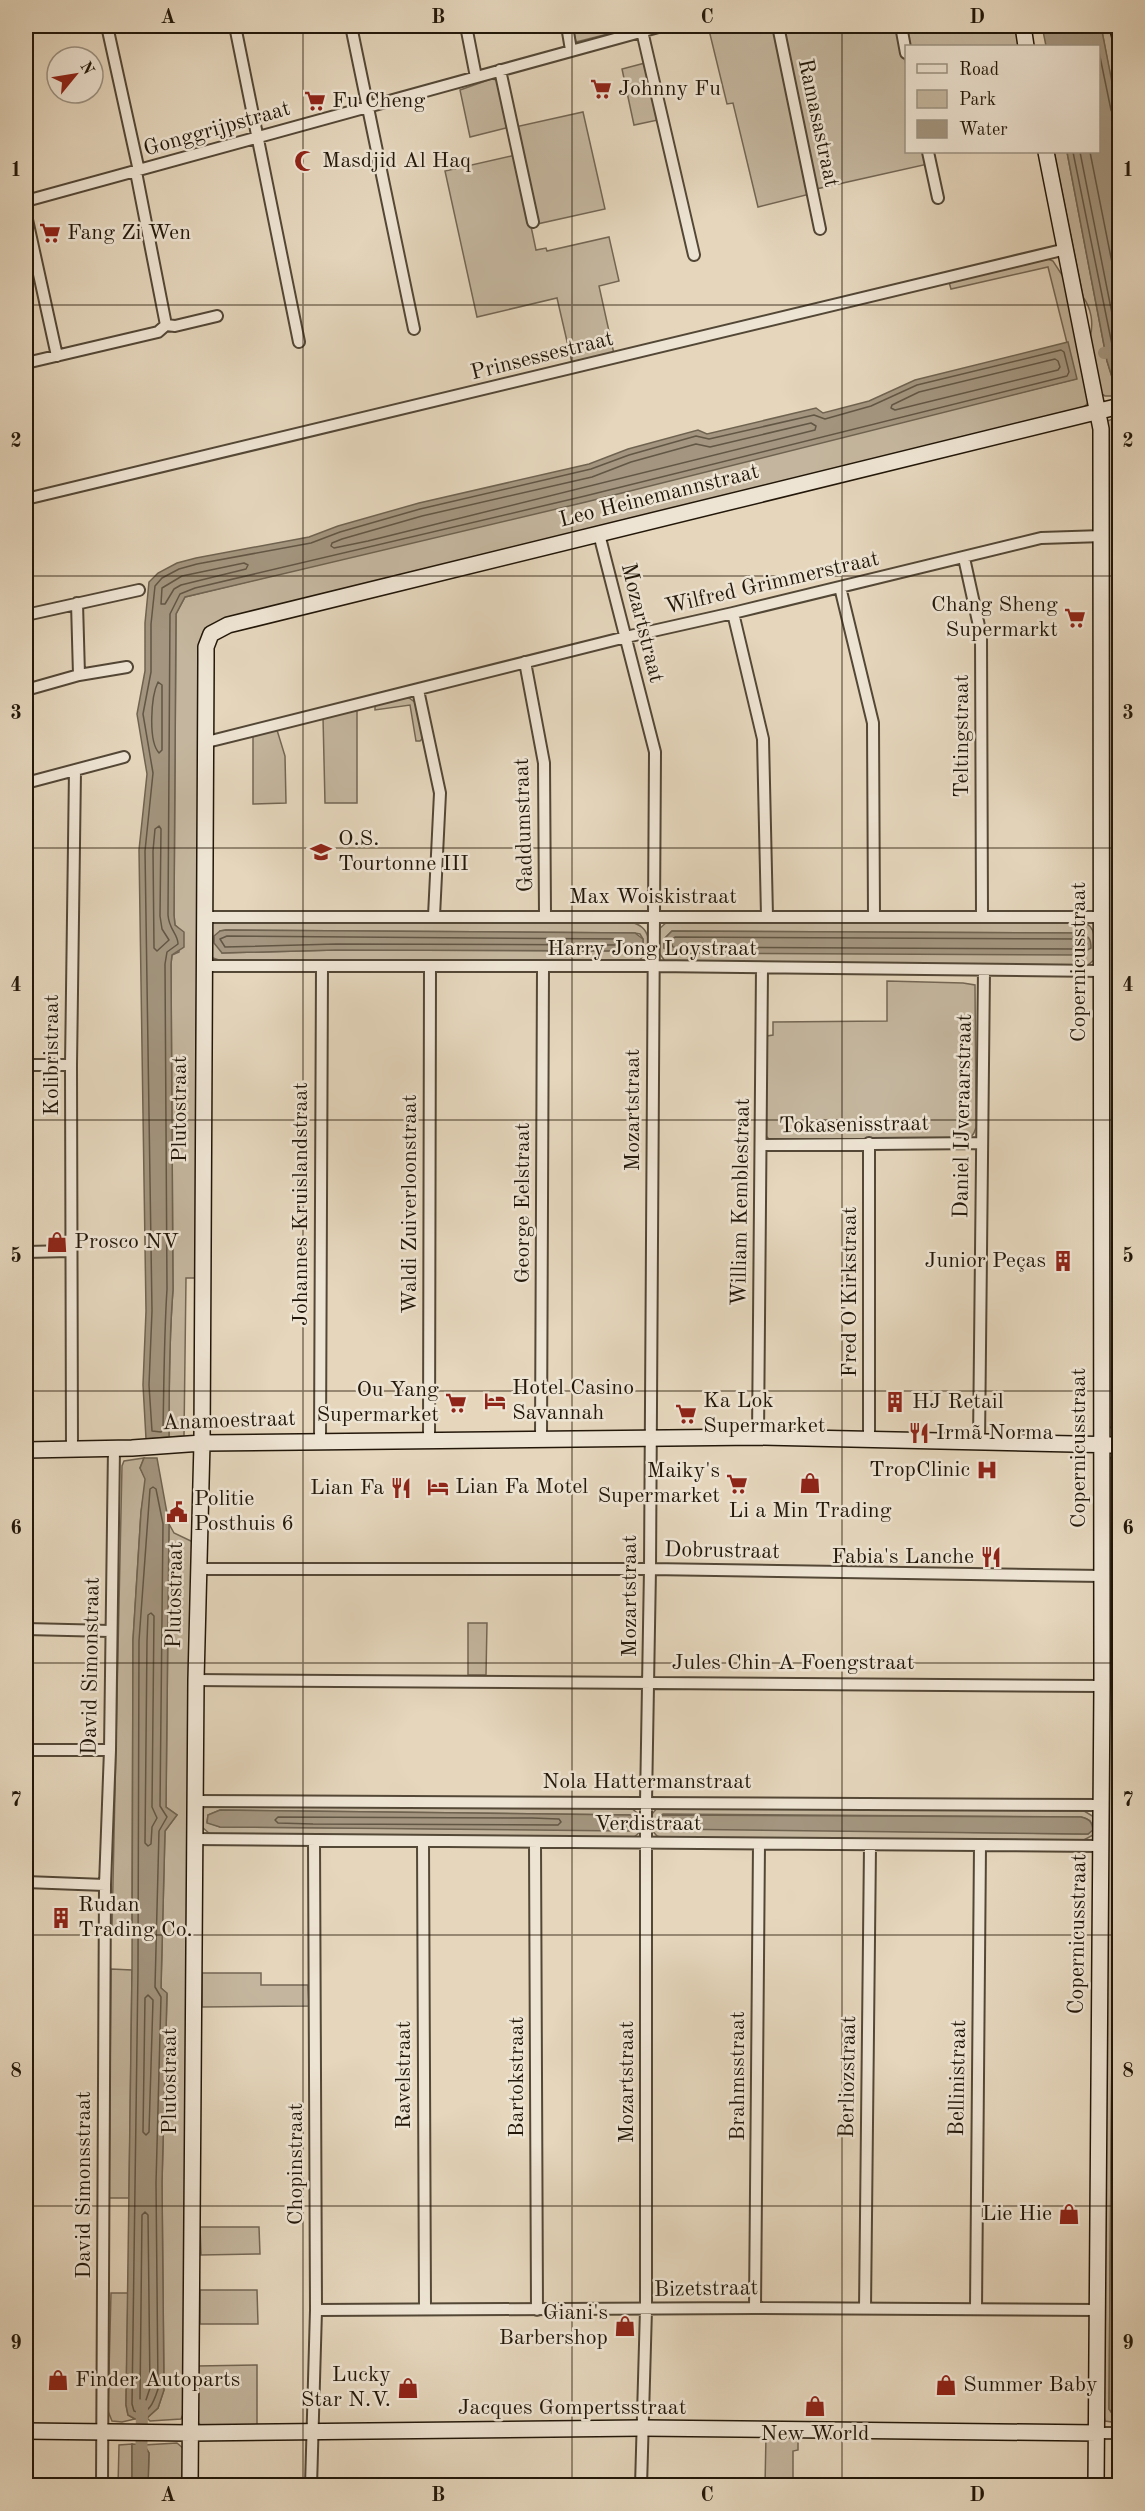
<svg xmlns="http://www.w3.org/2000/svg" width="1145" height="2511" font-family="'Old Standard TT',serif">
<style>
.green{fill:#c4b69e;stroke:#736654;stroke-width:1.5;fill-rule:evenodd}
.water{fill:#a3957f;stroke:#6f6350;stroke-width:1.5}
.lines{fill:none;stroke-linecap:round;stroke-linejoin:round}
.shore{stroke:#625644;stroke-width:1.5}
.canal{stroke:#a3957f;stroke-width:12}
.street-casing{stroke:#534736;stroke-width:14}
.secondary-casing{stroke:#221709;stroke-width:18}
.street{stroke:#eee4d3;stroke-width:10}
.secondary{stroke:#eee4d3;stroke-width:15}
.grid{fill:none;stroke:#221709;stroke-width:1.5;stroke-opacity:0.55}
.labels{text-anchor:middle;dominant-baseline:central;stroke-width:5;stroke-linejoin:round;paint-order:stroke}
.poi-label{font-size:22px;fill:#221709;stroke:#eee4d3;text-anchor:start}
.street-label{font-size:22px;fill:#221709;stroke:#eee4d3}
.neatline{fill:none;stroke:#221709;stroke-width:2}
.grid-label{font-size:20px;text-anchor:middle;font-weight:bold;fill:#221709}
</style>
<rect width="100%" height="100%" fill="#e5d6bc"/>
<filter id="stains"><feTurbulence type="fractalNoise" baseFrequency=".00333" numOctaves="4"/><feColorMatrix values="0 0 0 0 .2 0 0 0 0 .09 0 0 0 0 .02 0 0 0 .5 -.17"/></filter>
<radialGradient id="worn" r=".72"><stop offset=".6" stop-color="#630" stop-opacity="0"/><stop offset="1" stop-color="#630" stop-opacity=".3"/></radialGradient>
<!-- green -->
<path class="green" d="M572,26H640L576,42Z
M708,26H774L810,194L758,207L733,103L727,104Z
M780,26H898L906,65V152H925L928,164L816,189Z
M905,26H1017L1021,46H910Z
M1101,26H1113L1119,58V123Z
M645,63L658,120L634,125L622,69Z
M491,79L498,80L510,127L470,137L460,90Z
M583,112L605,209L537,224L515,127Z
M1054,152H1067L1107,361L1116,390L1119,391V396H1105L1100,393L1090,337C1094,323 1091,308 1083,297Z
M516,155L536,250L546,248L547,251L609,237L619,281L599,286L614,354L572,363L557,298L477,317L445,171Z
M1048,259L1053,261L1064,278L1089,402L1082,409L322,595L213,624L205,628L202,635L196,1036L197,1278H186L184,1436L169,1437C169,1388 169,1339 173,1290L171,964L172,955L179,952V929L175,925L174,915L176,614L185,597L1076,379L1048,267L951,289L949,282Z
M1119,417V752L1115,939L1112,941L1115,953L1117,1258L1120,1275V1434H1117L1109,1426L1107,421Z
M403,698H409L416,703L423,738L420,741H416L410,705L375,710V705Z
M357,708V803H325L323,717Z
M277,730L285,756L286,803L253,804V736Z
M1076,920C1099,924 1094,939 1095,959L1088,965L670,962L665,961L659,953L658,930L668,921L919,923ZM672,931L1080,933L1087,935C946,944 804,960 664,948V939Z
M319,921L634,923C652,929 653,951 638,961H222L213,958L210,954V924L214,922ZM226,930L635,933L640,934L643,939V948L635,951L336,950L222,953L220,931Z
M887,981L963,983L975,985L976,1127C974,1135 972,1137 964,1139L771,1141L765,1135L767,1036L773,1035V1022L887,1021Z
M1119,1454V1518L1112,1522L1115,1675L1109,2409L1119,2423L1105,2421L1103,2411L1108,1462L1111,1457Z
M144,1458L140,1468L146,1479L141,1512L133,1640L132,1927L112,1928L122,1466L124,1461Z
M169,1524L174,1533L193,1542L184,2412L181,2419L150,2421L147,2418L158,2408L164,2390L162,2183L167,1994L161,1988L165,1831L177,1815L166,1807Z
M468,1623H487L486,1675H468Z
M206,1805L631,1808L640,1815V1832L633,1838L210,1834L202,1827L203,1809ZM220,1810L630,1815L633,1830L220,1827L207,1822L208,1815Z
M658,1807L1081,1809L1094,1817L1095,1834L1082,1841L662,1838L657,1836L650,1828L652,1814ZM663,1814L1081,1817C1089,1819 1093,1821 1092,1830L1088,1834H1082L868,1831L657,1818Z
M111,1969L132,1970L129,2198H109Z
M202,1973H261V1985H308L309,2006L202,2007Z
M200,2227H259L260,2254L201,2255Z
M200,2290H257L258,2324H200Z
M111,2293H128L126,2405L128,2415L135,2419L122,2422L112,2421L108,2411Z
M257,2365V2426L204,2427L199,2424L196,2418L197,2366Z
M766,2435L798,2436V2450L793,2451V2485L765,2486Z
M177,2443L184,2449V2485H148L149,2453L144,2445Z
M132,2444V2485L118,2486L119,2445Z"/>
<!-- water -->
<path class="water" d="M1042,26H1101L1120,123L1119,391L1116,390L1107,361L1067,152H1098V46H1046Z
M1068,342L1077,379L586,502L185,597L176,614L174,915L175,925L184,932V947L172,955L171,964L173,1290C169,1339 169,1388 169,1437L146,1439L143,1385L146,1311L139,850L147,774L137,714L145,671V623L149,582L158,573L177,563L196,558L309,537L338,526L419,503L589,464L628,449L698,430L707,434L816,408L823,413L869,401L915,380Z
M1119,525V1274L1117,1258L1115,954L1112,941L1115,939L1119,752Z
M226,930L635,933L643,939V948L635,951L336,950L222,953L214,943V936L220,931Z
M672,931L1080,933C1089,936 1091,939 1091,948L1079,955L672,953L664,948V939Z
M144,1458H157L169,1524L166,1807L177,1815L165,1831L161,1988L167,1993L162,2183L164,2390L158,2408L147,2418L135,2419L128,2415L126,2405L132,1970L133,1640L141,1512L145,1479L140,1468Z
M1118,1464H1119V2423L1109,2409L1115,1675L1112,1522L1119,1518Z
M220,1810L630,1815L637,1820V1827L629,1831L220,1827L207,1823L208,1815Z
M663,1815L1081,1817C1089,1819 1092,1821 1093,1830L1088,1834H1082L664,1829L657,1825V1818Z
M132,2444L144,2445L149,2453L148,2485H132Z"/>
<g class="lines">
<!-- shore -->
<path class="shore" d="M1098,47L1111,110L1114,115L1120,116
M1073,152L1120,384
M1080,152L1120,354
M1090,152L1120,303
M1061,350L1064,352L1069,372L1067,376L585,496L195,588L180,594L170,614L168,915C169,930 178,934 178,944L167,952L165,964L167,1289C164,1336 164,1383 163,1429L161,1432L152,1431L149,1385L152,1311L145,851L153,773L143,714L151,672V624L155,586L162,578L179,569L197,564L311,543L340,532L420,509L591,469L629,455L696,436L709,439L814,415L825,419L871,406L917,385Z
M1055,359L1058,361L1060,367L1058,370L895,410L891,408L892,405L919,392Z
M811,423L816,426L815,430L368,541L334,548L331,546L332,543L342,539L422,516L592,477L631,462L696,444L710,447Z
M244,563L248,565L246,569L181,585L174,589L165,604H161L162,588L182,576Z
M158,682L162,685V750L159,753C148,741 151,696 158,682Z
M159,826L161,829L160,916L162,929L169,940L157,951L154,948L153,851L155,829Z
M227,936L622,939L624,942L621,945L336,944L225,947L220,939Z
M675,937L1079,939L1085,944L1078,949L673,947L670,941Z
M153,1487L156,1489L163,1524L160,1806L167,1817L159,1831L155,1987L161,1997L156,2183L158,2389C154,2401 149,2417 134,2411L132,2404L138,1970L139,1641L150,1489Z
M1120,1524V1613
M151,1613L154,1616L152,1807L157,1818L152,1827L151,1844L148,1846L145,1843L147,1641L148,1615Z
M1120,1768L1115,2407L1120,2416
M278,1817L532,1818L559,1819L561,1822L558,1825L313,1824L278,1823L275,1820Z
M148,1995L153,2000L149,2132L146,2135L143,2132L145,1998Z
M145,2212L148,2215L150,2388L146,2400L143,2402L140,2399L142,2215Z"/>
<!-- canal -->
<path class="canal" d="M1104,353L1120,350
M141,2486L142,2405"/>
<defs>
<path id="street" d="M107,26L139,171
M235,26L299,342
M351,26L414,329
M466,26L476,77
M567,26L571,50
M778,26L820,229
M901,26L906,53
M642,31L694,255
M500,70L533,222
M928,152L938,198
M136,172L166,325
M26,201L662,26
M26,215L57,356
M166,325L175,326L217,316
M26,363L158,332L166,325
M26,499L1066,249
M599,534L655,752L650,1569L646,1802V2309L641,2486
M964,558L981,635L982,917
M840,587L873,723L874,917
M77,603L79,675
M733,613L763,739L767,916
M26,615L139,590
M525,662L544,763L545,916
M26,690L79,675L127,667
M418,690L440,793L434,916
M207,742L626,637L733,613L1041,538L1103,536
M26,783L124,757
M205,917H1101
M203,966H654L1101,971
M26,1065H71
M762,1145L982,1143
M26,1252L70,1251
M758,1437L762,968
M541,1439L543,968
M869,1440V1143
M320,1441L322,967
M429,1441L430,967
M979,1442L984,970
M72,1448L71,1065L75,770
M197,1569H650L1102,1576
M26,1629L110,1631
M196,1680L1102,1686
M26,1750H110
M195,1801L1100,1805
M194,1839L1101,1846
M423,1842L425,2309
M535,1843L537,2310
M26,1882L105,1885
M755,2308L759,1844
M865,2309L870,1846
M976,2309L980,1846
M316,2310L755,2308L1097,2310
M1097,2433H1120
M102,2486L105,1885L110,1750L114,1448
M311,2486L316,2310L314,1841"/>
<path id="secondary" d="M1023,26L1026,46
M1117,26L1120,37
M1046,152L1101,429L1102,1686L1096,2486
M26,1450L132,1448L202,1443L758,1437L1120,1445
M26,2431L191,2433L642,2428L1097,2433
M190,2486L196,1680L202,1443L206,660V647L211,634L228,625L1120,406"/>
</defs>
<!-- street casing -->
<use href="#street" class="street-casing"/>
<!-- secondary casing -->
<use href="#secondary" class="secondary-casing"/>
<!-- street -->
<use href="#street" class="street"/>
<!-- secondary -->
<use href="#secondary" class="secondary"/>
</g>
<!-- grid -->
<path class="grid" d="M303,26V2486M572,26V2486M842,26V2486M26,305H1120M26,576H1120M26,848H1120M26,1120H1120M26,1391H1120M26,1663H1120M26,1935H1120M26,2206H1120"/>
<!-- icons -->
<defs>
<symbol id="supermarket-bare" viewBox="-9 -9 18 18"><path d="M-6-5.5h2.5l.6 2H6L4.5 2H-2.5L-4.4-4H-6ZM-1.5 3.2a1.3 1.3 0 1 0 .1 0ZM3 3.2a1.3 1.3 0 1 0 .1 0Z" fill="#8f2418" stroke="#eee4d3" stroke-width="2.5" paint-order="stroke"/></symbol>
<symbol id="mosque-bare" viewBox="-9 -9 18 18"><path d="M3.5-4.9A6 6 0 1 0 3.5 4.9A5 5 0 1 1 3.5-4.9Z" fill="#8f2418" stroke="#eee4d3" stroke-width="2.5" paint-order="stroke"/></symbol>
<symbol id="school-bare" viewBox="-9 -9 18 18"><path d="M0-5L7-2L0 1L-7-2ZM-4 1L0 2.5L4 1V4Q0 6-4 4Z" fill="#8f2418" stroke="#eee4d3" stroke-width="2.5" paint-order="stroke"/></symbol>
<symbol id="shop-bare" viewBox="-9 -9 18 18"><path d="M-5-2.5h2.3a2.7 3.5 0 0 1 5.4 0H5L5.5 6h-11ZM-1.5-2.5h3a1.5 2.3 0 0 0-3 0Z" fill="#8f2418" stroke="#eee4d3" stroke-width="2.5" paint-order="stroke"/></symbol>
<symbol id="building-bare" viewBox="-9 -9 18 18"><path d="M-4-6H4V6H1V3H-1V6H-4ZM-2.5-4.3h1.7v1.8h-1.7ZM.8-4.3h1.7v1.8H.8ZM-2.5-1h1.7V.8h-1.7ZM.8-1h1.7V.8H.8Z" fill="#8f2418" stroke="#eee4d3" stroke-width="2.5" paint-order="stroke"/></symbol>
<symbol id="hotel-bare" viewBox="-9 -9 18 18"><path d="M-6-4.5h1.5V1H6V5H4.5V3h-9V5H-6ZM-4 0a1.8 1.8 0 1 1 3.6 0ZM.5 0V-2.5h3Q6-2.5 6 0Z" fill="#8f2418" stroke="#eee4d3" stroke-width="2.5" paint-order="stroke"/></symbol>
<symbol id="restaurant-bare" viewBox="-9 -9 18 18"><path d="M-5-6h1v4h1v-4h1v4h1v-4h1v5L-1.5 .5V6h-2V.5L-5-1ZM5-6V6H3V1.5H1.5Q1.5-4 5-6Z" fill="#8f2418" stroke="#eee4d3" stroke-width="2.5" paint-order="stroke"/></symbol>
<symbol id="hospital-bare" viewBox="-9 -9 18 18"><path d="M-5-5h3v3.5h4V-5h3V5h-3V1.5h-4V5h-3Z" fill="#8f2418" stroke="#eee4d3" stroke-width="2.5" paint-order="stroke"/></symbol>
<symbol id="civic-bare" viewBox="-9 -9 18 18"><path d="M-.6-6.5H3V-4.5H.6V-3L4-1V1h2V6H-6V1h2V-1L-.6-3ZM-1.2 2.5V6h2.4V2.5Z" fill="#8f2418" stroke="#eee4d3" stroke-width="2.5" paint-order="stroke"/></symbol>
</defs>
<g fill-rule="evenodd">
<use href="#supermarket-bare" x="586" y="74" width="30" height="30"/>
<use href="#supermarket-bare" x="300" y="86" width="30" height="30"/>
<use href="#mosque-bare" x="290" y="146" width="30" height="30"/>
<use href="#supermarket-bare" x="35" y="218" width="30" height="30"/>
<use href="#supermarket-bare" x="1060" y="603" width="30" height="30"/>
<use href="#school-bare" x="306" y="837" width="30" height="30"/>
<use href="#shop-bare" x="42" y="1227" width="30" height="30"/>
<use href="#building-bare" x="1048" y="1246" width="30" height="30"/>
<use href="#hotel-bare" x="480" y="1386" width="30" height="30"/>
<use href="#building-bare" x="880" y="1387" width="30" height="30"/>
<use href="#supermarket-bare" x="441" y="1388" width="30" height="30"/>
<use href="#supermarket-bare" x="671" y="1399" width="30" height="30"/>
<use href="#restaurant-bare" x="904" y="1418" width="30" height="30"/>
<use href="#hospital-bare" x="972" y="1455" width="30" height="30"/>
<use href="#shop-bare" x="795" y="1468" width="30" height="30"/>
<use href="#supermarket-bare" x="722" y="1469" width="30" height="30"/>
<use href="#hotel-bare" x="423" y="1472" width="30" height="30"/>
<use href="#restaurant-bare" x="386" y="1473" width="30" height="30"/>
<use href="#civic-bare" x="162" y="1497" width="30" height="30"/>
<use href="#restaurant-bare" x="976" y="1542" width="30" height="30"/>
<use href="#building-bare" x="46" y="1903" width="30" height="30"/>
<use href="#shop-bare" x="1054" y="2199" width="30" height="30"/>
<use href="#shop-bare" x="610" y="2311" width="30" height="30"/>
<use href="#shop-bare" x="43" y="2365" width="30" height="30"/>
<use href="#shop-bare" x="931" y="2370" width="30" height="30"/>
<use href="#shop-bare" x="393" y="2373" width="30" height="30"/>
<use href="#shop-bare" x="800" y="2391" width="30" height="30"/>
</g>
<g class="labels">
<!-- poi labels -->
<g class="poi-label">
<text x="618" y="89">Johnny Fu</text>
<text x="332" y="101">Fu Cheng</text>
<text x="322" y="161">Masdjid Al Haq</text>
<text x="67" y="233">Fang Zi Wen</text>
<text x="1058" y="605" text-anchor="end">Chang Sheng<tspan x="1058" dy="25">Supermarkt</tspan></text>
<text x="338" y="839">O.S.<tspan x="338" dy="25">Tourtonne III</tspan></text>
<text x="74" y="1242">Prosco NV</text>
<text x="1046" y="1261" text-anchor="end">Junior Peças</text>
<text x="512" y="1388">Hotel Casino<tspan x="512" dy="25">Savannah</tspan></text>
<text x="439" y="1390" text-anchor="end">Ou Yang<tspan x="439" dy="25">Supermarket</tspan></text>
<text x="703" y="1401">Ka Lok<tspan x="703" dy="25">Supermarket</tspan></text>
<text x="912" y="1402">HJ Retail</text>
<text x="936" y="1433">Irmã Norma</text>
<text x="970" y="1470" text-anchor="end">TropClinic</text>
<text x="720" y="1471" text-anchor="end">Maiky's<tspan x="720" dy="25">Supermarket</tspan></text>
<text x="455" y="1487">Lian Fa Motel</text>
<text x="384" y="1488" text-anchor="end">Lian Fa</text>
<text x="194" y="1499">Politie<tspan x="194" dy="25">Posthuis 6</tspan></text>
<text x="810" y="1511" text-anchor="middle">Li a Min Trading</text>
<text x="974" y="1557" text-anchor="end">Fabia's Lanche</text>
<text x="78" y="1905">Rudan<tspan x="78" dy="25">Trading Co.</tspan></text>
<text x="1052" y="2214" text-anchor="end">Lie Hie</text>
<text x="608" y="2313" text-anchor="end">Giani's<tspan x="608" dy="25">Barbershop</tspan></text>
<text x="391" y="2375" text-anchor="end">Lucky<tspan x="391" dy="25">Star N.V.</tspan></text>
<text x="75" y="2380">Finder Autoparts</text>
<text x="963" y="2385">Summer Baby</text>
<text x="815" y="2434" text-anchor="middle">New World</text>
</g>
<!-- street labels -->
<g class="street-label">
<text transform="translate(818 123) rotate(78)">Ramasastraat</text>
<text transform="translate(217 129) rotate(-16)">Gonggrijpstraat</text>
<text transform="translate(542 356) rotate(-14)">Prinsessestraat</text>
<text transform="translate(659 496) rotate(-14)">Leo Heinemannstraat</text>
<text transform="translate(772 583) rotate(-13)">Wilfred Grimmerstraat</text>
<text transform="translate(642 623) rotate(76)">Mozartstraat</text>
<text transform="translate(962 736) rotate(-90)">Teltingstraat</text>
<text transform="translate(524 825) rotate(-92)">Gaddumstraat</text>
<text x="653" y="897">Max Woiskistraat</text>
<text x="652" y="949">Harry Jong Loystraat</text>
<text transform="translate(1079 962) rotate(-90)">Copernicusstraat</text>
<text transform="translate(52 1055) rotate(-90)">Kolibristraat</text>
<text transform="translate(180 1109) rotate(-90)">Plutostraat</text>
<text transform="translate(633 1110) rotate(-90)">Mozartstraat</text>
<text transform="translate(963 1116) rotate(-89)">Daniel IJveraarstraat</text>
<text transform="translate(854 1125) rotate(-1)">Tokasenisstraat</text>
<text transform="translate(741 1202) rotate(-89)">William Kemblestraat</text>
<text transform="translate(523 1203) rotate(-90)">George Eelstraat</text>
<text transform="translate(301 1204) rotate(-90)">Johannes Kruislandstraat</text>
<text transform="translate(410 1204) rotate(-90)">Waldi Zuiverloonstraat</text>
<text transform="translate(850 1292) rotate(-90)">Fred O'Kirkstraat</text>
<text transform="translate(229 1421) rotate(-2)">Anamoestraat</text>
<text transform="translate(1079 1448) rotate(-90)">Copernicusstraat</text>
<text transform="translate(722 1551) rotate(1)">Dobrustraat</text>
<text transform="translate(175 1595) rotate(-89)">Plutostraat</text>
<text transform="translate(630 1596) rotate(-90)">Mozartstraat</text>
<text x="793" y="1663">Jules Chin A Foengstraat</text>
<text transform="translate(91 1666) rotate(-89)">David Simonstraat</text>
<text x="647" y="1782">Nola Hattermanstraat</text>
<text x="648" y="1824">Verdistraat</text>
<text transform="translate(1078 1934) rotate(-89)">Copernicusstraat</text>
<text transform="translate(404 2075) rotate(-90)">Ravelstraat</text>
<text transform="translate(738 2076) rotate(-90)">Brahmsstraat</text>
<text transform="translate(517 2077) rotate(-90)">Bartokstraat</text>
<text transform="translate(848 2077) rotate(-89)">Berliozstraat</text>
<text transform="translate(958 2078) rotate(-89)">Bellinistraat</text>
<text transform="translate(170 2081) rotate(-90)">Plutostraat</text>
<text transform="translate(627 2082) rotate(-90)">Mozartstraat</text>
<text transform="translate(296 2164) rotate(-90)">Chopinstraat</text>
<text transform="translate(84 2185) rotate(-90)">David Simonsstraat</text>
<text transform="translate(706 2289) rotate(-1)">Bizetstraat</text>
<text x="572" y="2408">Jacques Gompertsstraat</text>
</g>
</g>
<!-- margin -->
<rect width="1145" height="2511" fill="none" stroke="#e5d6bc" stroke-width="66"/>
<!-- legend -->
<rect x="905" y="45" width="195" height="108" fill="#eee4d3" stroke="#9c9282" stroke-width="1.5"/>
<rect x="917" y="64" width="30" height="9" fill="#eee4d3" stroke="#9c9282" stroke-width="1.5"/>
<text x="959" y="75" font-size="18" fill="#221709">Road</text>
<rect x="917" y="90" width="30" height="18" fill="#c4b69e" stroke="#9c9282" stroke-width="1.5"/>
<text x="959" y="105" font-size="18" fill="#221709">Park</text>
<rect x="917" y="120" width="30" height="18" fill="#a3957f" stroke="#9c9282" stroke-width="1.5"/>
<text x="959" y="135" font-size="18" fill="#221709">Water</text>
<!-- north arrow -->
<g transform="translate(75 75) rotate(60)"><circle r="28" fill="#eee4d3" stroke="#9c9282" stroke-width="1.5"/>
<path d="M0-4.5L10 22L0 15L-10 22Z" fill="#8f2418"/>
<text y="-9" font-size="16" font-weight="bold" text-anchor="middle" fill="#221709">N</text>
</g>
<rect x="33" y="33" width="1079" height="2445" class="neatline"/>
<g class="grid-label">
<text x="168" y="23">A</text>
<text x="438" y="23">B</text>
<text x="707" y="23">C</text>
<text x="977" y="23">D</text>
<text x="16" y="176">1</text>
<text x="1128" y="176">1</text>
<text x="16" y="447">2</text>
<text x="1128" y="447">2</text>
<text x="16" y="719">3</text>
<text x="1128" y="719">3</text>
<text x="16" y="991">4</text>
<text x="1128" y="991">4</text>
<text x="16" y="1262">5</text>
<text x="1128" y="1262">5</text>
<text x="16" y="1534">6</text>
<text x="1128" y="1534">6</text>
<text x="16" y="1806">7</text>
<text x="1128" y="1806">7</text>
<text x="16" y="2077">8</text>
<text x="1128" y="2077">8</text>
<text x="16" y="2349">9</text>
<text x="1128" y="2349">9</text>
<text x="168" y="2501">A</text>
<text x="438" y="2501">B</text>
<text x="707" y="2501">C</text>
<text x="977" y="2501">D</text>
</g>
<rect width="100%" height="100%" filter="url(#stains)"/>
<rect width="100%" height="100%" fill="url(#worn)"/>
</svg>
